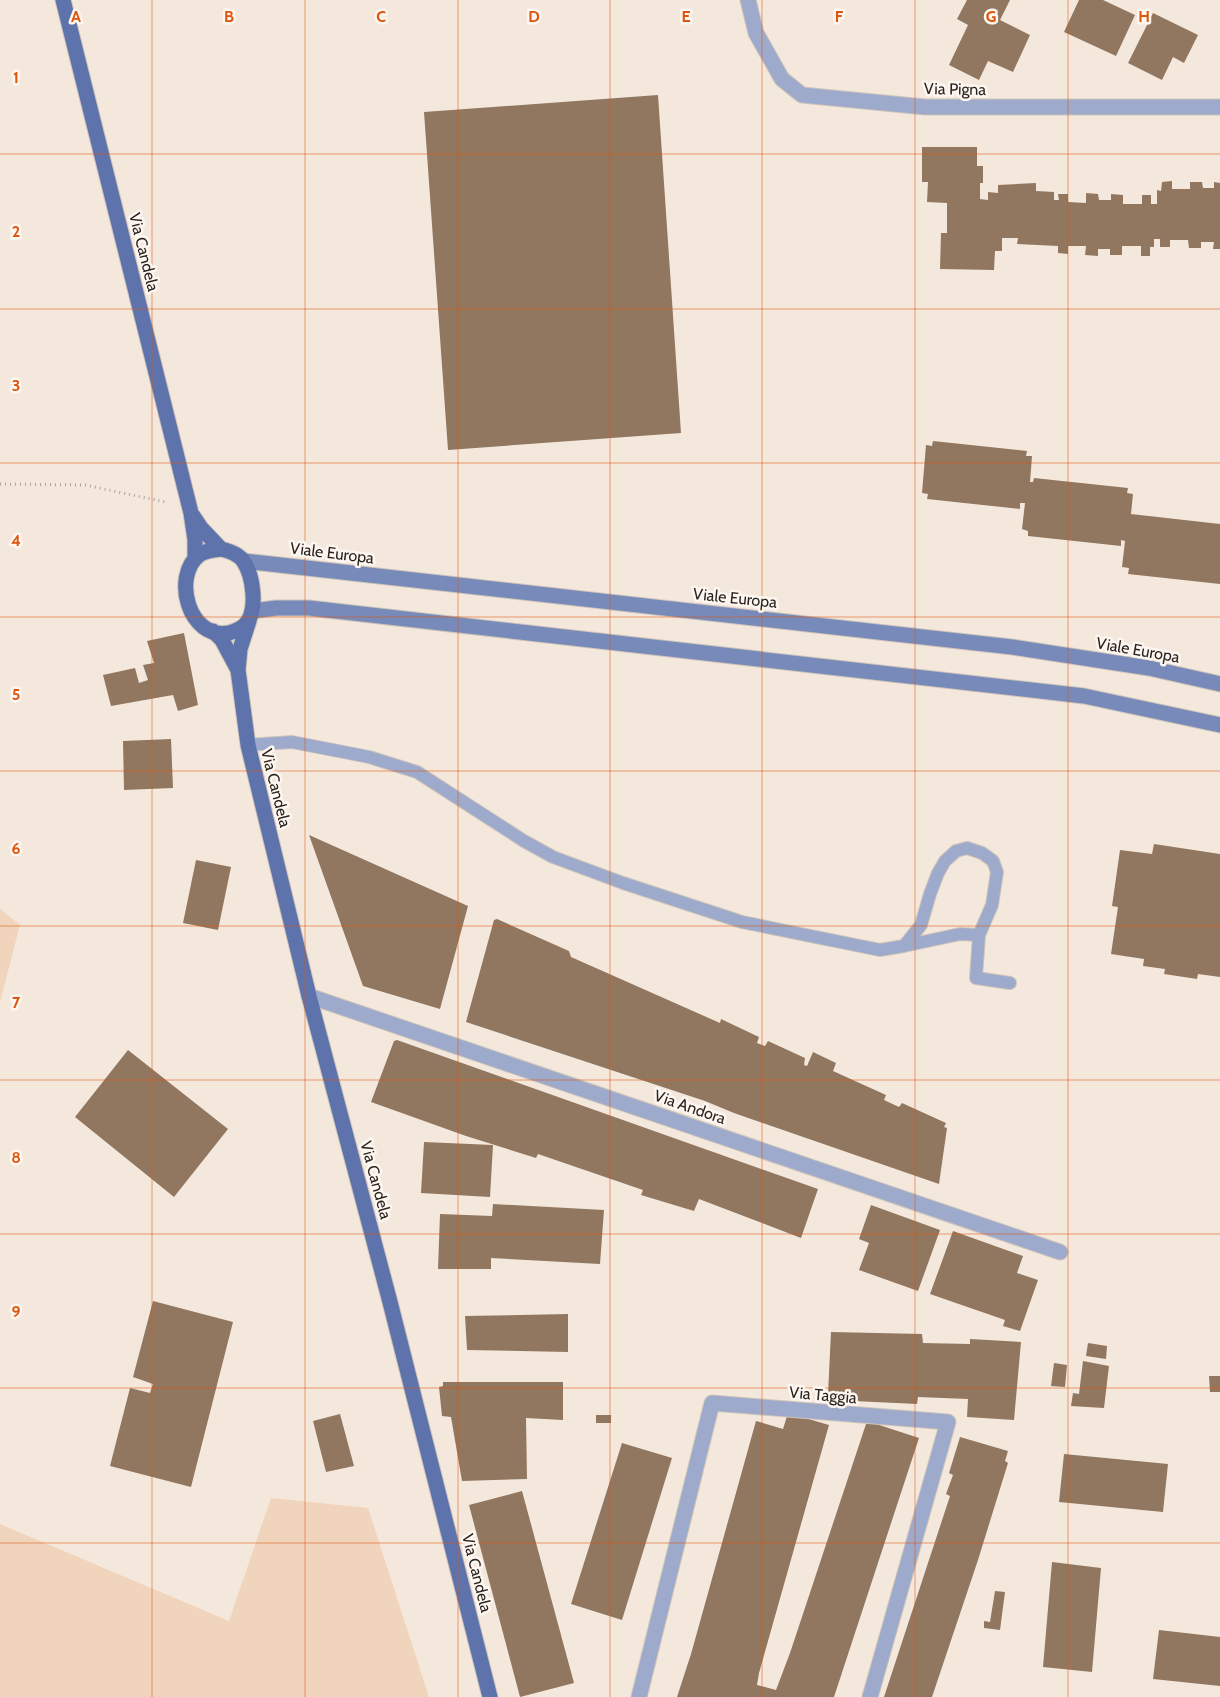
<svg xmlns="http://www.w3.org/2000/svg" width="1220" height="1697" font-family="Cabin,sans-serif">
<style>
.green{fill:#f0d4bb}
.building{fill:#91775f}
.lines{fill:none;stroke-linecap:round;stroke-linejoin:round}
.lane-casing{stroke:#cfc5bb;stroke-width:14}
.street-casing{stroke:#cfc5bb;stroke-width:17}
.secondary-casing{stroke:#cfc5bb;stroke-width:17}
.primary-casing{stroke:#cfc5bb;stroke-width:17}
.path{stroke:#ada39b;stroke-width:3;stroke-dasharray:1 4;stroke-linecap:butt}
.lane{stroke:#9daacb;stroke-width:12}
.street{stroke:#9daacb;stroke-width:15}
.secondary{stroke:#788ab9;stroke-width:15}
.primary{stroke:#5e73ac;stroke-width:15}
.grid{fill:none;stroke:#de560d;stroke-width:1;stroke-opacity:0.55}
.labels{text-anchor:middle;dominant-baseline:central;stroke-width:5;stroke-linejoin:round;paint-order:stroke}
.street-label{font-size:16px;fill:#292420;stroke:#fef6f0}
.grid-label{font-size:16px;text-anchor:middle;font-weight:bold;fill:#de560d;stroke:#fef6f0;stroke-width:5;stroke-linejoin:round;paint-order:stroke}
</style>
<rect width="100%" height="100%" fill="#f4e8dd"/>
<!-- green -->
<path class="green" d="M0,909L20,925L0,1002Z
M271,1498L368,1508L429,1697H0V1524L229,1621Z"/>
<!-- building -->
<path class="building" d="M967,0H1010L1000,20L1030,35L1013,72L988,61L979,80L949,65L968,25L957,19Z
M1079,0H1103L1135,15L1116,56L1064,32Z
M1153,13L1198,35L1184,63L1173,57L1162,80L1128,63Z
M658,95L681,433L448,450L424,112Z
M922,147H977V166H983V183H980V199L988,200V192L998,193V185L1036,183V191L1054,192V200H1059L1058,194H1068V202L1086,203V193L1098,194L1099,200H1111V194L1123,195V204H1142V195H1151V204H1157V190L1161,191L1162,182L1172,181V189H1190V182H1202L1203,188H1214V182L1220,183V249H1213L1214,242H1201V248H1189L1188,240H1170V247H1160V239H1154V247H1150V256H1141V246H1122V255H1110V249H1098V256L1085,255L1086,246H1068V254L1058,253V246L1017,244L1018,238H1002V251H995L994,270L940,269L941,233H947V203L927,202L928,182H922Z
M933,441L1027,451L1026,456H1032L1030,482H1033L1034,478L1128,488L1127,493L1133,494L1131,514L1220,524V584L1128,574L1129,568L1122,567L1125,541L1121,540V546L1028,536V531L1022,529L1025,503H1020V509L927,499L928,494L922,493L926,445L932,446Z
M184,633L198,705L178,711L173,695L111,706L103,675L135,668L139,683L148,680L143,665L154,663L147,641Z
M171,739L173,788L124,790L123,741Z
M309,835L468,906L440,1009L363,986Z
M1154,844L1220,854V977L1198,974L1197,979L1164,974L1165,969L1143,966L1144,959L1111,954L1118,907L1112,906L1120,850L1152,854Z
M196,860L231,867L218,930L183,923Z
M497,919L569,951L571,957L720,1023L721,1019L759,1037L757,1043L765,1046L768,1041L805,1058L804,1065L807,1066L813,1052L836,1063L833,1071L886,1095L884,1100L899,1107L902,1103L946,1123L944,1127L947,1128L939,1184L734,1113L705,1101L466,1022L494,920Z
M397,1040L818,1189L801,1238L699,1199L694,1211L641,1195L643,1190L538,1154L536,1158L466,1136L371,1102L394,1041Z
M128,1050L228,1129L174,1197L75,1117Z
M424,1142L493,1145L490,1197L421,1193Z
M493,1204L604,1210L600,1264L491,1258V1269H438L440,1214L492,1216Z
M871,1205L940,1230L918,1291L859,1270L869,1243L859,1239Z
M953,1231L1023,1256L1017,1273L1038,1280L1020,1331L1003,1326L1005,1320L930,1294Z
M153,1301L233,1322L191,1487L110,1466L130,1388L150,1393L153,1384L133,1377Z
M568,1314V1352L467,1350L465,1316Z
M831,1332L922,1334L923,1343L970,1344V1339L1021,1342L1014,1420L967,1417L968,1399L918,1397L917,1404L832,1400L831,1394H828Z
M1088,1343L1107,1346L1106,1359L1086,1356Z
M1083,1361L1109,1366L1104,1408L1071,1406L1073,1393L1079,1394Z
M1054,1363L1067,1365L1065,1387L1051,1386Z
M1209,1376H1220V1392H1210Z
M443,1382H563V1420L526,1418L527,1479L462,1481L451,1417L442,1416L439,1387L443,1386Z
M788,1413L829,1425L759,1673L757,1685L776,1690L790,1653L867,1421L919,1438L834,1697H677L691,1654L756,1421L783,1429Z
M340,1414L354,1466L326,1472L313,1421Z
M596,1415H611V1423H596Z
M960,1437L1008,1451L1005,1461L1008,1463L978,1560L932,1697H884L950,1496L946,1494L953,1475L949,1473Z
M622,1443L672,1458L622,1620L571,1604Z
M1064,1454L1168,1464L1163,1512L1059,1502Z
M522,1491L574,1683L520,1697L469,1505Z
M1052,1562L1101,1568L1092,1672L1043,1667Z
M995,1591L1005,1592L1000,1630L984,1628V1621L990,1622Z
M1159,1630L1220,1637V1686L1153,1679Z"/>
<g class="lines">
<defs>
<path id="lane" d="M248,745L292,742L369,757L417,772L524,841L553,857L623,883L742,922L880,950L904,946L921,925L930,894L938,873L945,861L956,851L967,848L982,853L993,861L997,872L992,905L979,935L976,978L1010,983
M904,946L960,934L979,935"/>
<path id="street" d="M748,0L756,33L782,79L802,95L925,107H1220
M309,996L1060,1252
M639,1697L712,1403L948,1422L870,1697"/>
<path id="secondary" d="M244,561L1012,647L1149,668L1220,684
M252,611L276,608H309L1084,696L1220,725"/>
<path id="primary" d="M63,0L191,513L195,540V559
M193,516L201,528L221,549
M221,549C230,551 239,554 244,562C253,576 257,607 248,621C244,628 236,631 229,633C188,640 172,576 199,555C206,550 214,550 221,549Z
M249,621L240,649L238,670L248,745L309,996L390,1302L490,1697
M213,631L222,640L238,670"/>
</defs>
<!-- lane casing -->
<use href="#lane" class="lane-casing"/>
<!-- street casing -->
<use href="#street" class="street-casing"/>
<!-- secondary casing -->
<use href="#secondary" class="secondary-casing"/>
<!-- primary casing -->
<use href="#primary" class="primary-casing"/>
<!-- path -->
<path class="path" d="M0,484L85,485L165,502"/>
<!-- lane -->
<use href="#lane" class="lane"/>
<!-- street -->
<use href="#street" class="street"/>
<!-- secondary -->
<use href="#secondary" class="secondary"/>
<!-- primary -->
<use href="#primary" class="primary"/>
</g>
<!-- grid -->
<path class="grid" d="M152,0V1697M305,0V1697M458,0V1697M610,0V1697M762,0V1697M915,0V1697M1068,0V1697M0,154H1220M0,309H1220M0,463H1220M0,617H1220M0,771H1220M0,926H1220M0,1080H1220M0,1234H1220M0,1388H1220M0,1543H1220"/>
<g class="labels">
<!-- street labels -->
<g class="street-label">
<text transform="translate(955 89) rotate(1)">Via Pigna</text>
<text transform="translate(144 252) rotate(76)">Via Candela</text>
<text transform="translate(332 553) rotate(7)">Viale Europa</text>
<text transform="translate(735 598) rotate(6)">Viale Europa</text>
<text transform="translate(1138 650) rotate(10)">Viale Europa</text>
<text transform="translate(276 788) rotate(76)">Via Candela</text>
<text transform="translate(690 1107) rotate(19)">Via Andora</text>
<text transform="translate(376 1180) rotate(75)">Via Candela</text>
<text transform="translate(823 1395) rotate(5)">Via Taggia</text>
<text transform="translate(477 1573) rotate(76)">Via Candela</text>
</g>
</g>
<g class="grid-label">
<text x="76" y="22">A</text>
<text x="229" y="22">B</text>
<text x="381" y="22">C</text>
<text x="534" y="22">D</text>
<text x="686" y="22">E</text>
<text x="839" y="22">F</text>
<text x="991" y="22">G</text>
<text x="1144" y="22">H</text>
<text x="16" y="83">1</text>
<text x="16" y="237">2</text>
<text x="16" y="391">3</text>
<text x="16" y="546">4</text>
<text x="16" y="700">5</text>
<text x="16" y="854">6</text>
<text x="16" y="1008">7</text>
<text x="16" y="1163">8</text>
<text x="16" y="1317">9</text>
</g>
</svg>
